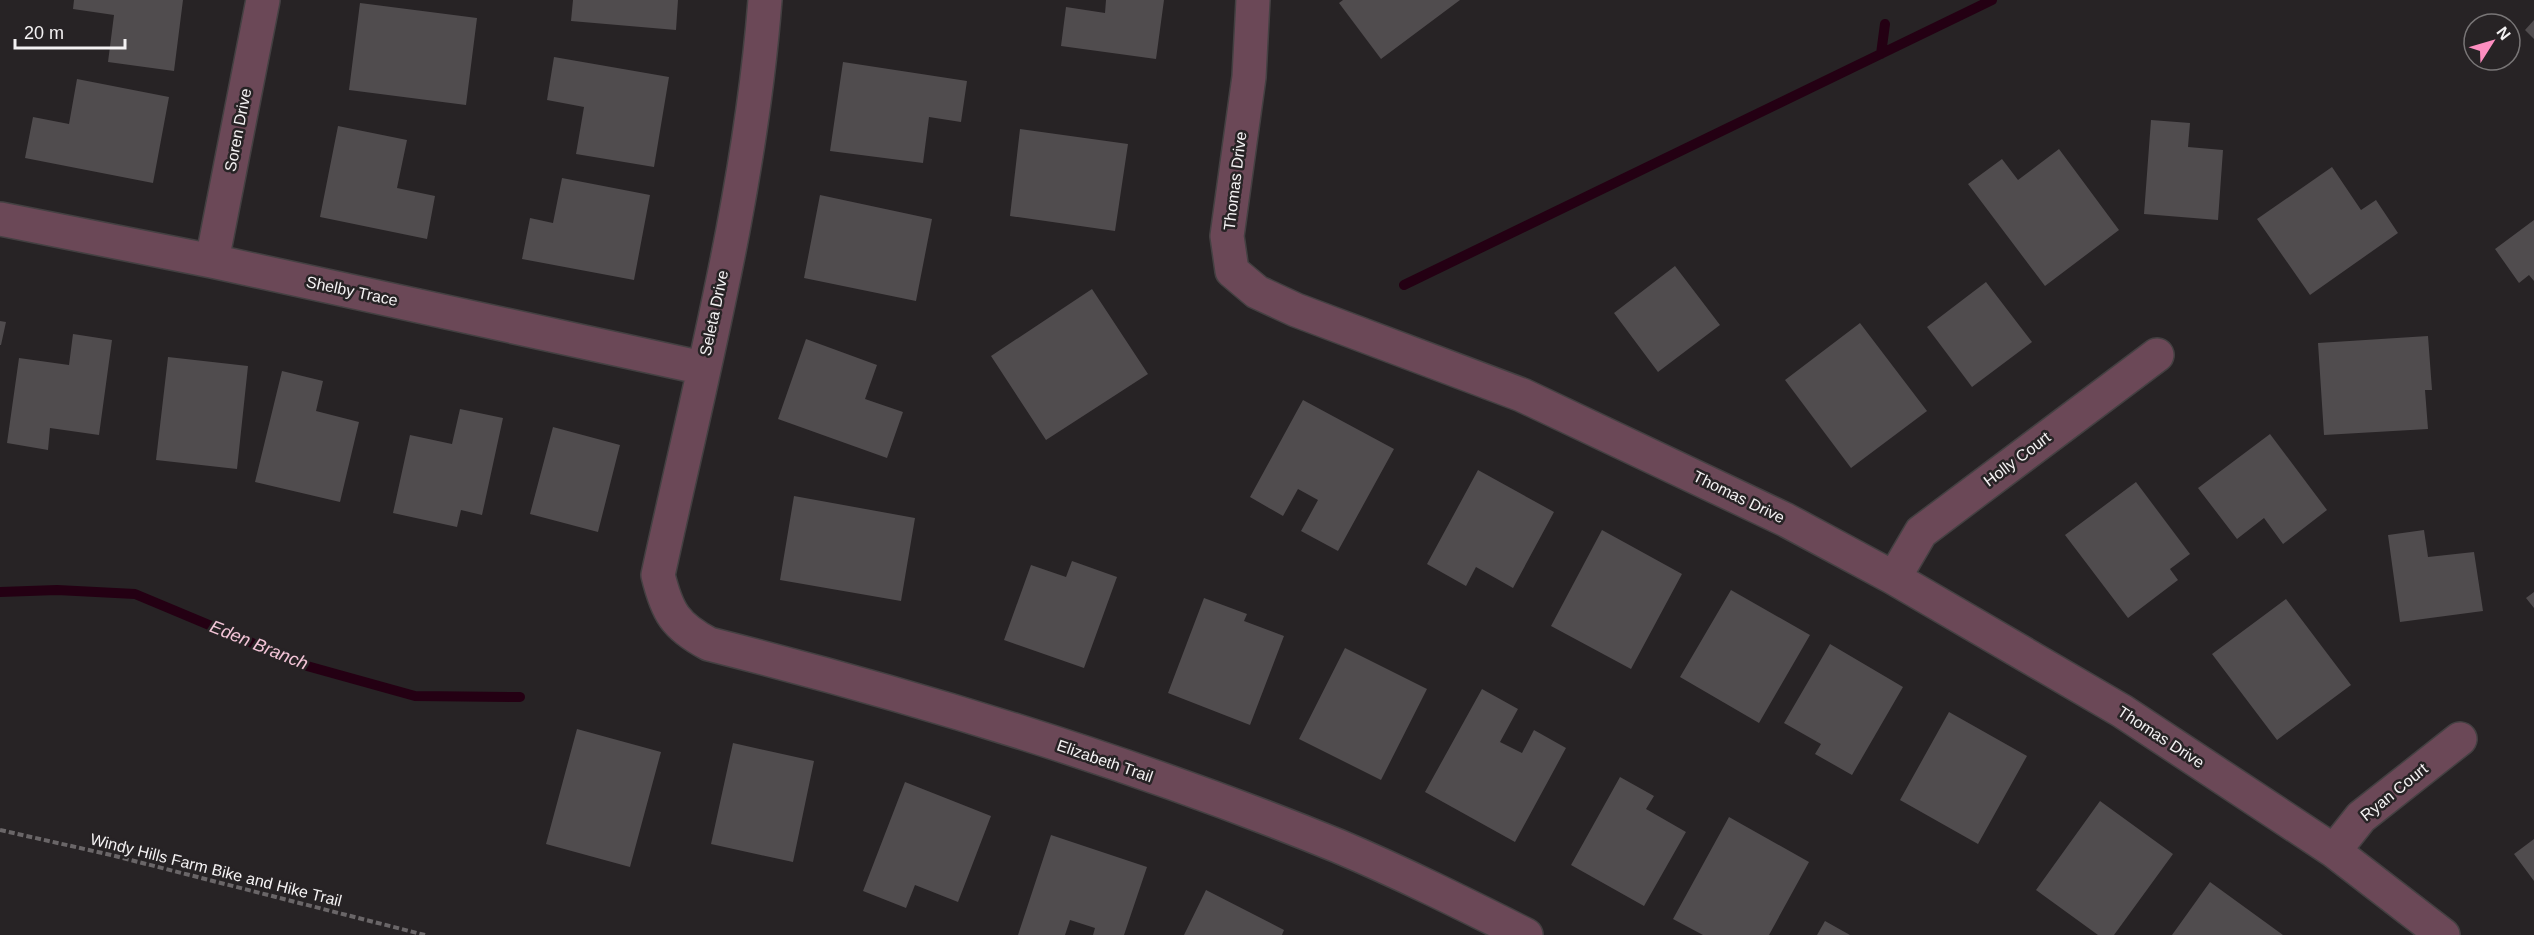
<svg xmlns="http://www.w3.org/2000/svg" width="2534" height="935" font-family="Arial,sans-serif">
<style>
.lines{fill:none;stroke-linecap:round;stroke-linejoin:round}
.stream{stroke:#240013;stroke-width:10}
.building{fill:#504c4e}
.minor-casing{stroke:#444042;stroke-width:36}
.path{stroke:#6a6668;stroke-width:4;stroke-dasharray:6 3;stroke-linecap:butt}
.minor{stroke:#6b4857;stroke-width:33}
.labels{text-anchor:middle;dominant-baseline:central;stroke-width:5;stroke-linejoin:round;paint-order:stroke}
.street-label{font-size:16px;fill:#f4f2f3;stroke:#272325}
.water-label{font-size:18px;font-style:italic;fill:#f4c5d8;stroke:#272325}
</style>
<rect width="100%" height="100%" fill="#272325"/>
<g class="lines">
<!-- stream -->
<path class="stream" d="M1881,54L1885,24
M1404,285L1992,0
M0,592L57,590L135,594L307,666L415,696L520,697"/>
</g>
<!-- building -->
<path class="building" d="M74,0H183L174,71L108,62L114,15L73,9Z
M573,0H678L676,30L571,21Z
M1106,0H1164L1156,59L1061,46L1066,7L1105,13Z
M1343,0H1460L1381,59L1339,3Z
M360,3L477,18L466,105L349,90Z
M2534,20V39L2525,30Z
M554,57L669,77L654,167L576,154L584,107L547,100Z
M843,62L967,81L961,122L929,117L923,163L830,151Z
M77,79L169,97L153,183L25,158L33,117L69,124Z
M2151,120L2190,123L2188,147L2223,150L2218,220L2144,214Z
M338,126L407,140L397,188L435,196L427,239L320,217Z
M1020,129L1128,144L1115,231L1010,216Z
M2059,149L2119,230L2045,286L1968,184L2002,159L2018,180Z
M2332,167L2361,210L2376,200L2398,233L2310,295L2257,219Z
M562,178L650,195L634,280L522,259L530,218L553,223Z
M820,195L932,219L916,301L804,278Z
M2534,220V281L2529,275L2519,283L2495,249Z
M1675,266L1720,325L1658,372L1614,313Z
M1986,282L2032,342L1972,387L1927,327Z
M1092,289L1148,374L1046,440L991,356Z
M0,321L6,322L1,345H0Z
M1860,323L1927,411L1851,468L1785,380Z
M73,334L112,340L99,435L50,428L48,450L7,443L19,358L69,365Z
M2428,336L2432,390H2425L2428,429L2324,435L2318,343Z
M806,339L877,365L865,399L903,412L887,458L778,419Z
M168,357L248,366L237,469L156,460Z
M282,371L323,381L316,411L359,422L340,502L255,482Z
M1303,400L1394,449L1338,551L1301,531L1318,500L1298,489L1283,516L1250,497Z
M460,409L503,418L482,515L461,510L457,527L393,513L410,435L452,444Z
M553,427L620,445L598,532L530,514Z
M2270,434L2327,510L2283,544L2264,518L2237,539L2198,488Z
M1478,470L1554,512L1513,588L1476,567L1466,586L1427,564Z
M2136,482L2190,554L2170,569L2178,580L2128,618L2065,535Z
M794,496L915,518L901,601L780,580Z
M1602,530L1682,574L1631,669L1551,626Z
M2424,530L2428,557L2474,552L2483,611L2400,622L2388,535Z
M1072,561L1117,577L1084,668L1004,640L1031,565L1066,577Z
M1731,590L1810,635L1759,723L1680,677Z
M2534,592V608L2526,598Z
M1204,598L1247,614L1244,621L1284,636L1250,725L1168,693Z
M2286,599L2351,685L2277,740L2212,654Z
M1830,644L1903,687L1852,775L1815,754L1821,744L1784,723Z
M1345,648L1427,689L1381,780L1299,739Z
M1482,689L1518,709L1500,742L1522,753L1534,730L1566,748L1515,842L1425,792Z
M1949,712L2027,756L1978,844L1900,800Z
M577,729L661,752L630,867L546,844Z
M733,743L814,761L793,862L711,844Z
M1620,777L1654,796L1646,809L1686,832L1644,906L1571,865Z
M905,782L991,816L958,902L915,885L906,908L863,891Z
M2100,801L2173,854L2114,935H2098L2036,890Z
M1729,817L1809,862L1769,935H1703L1673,919Z
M1051,835L1147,867L1124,935H1093L1095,928L1070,920L1065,935H1018Z
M2534,839V881L2514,854Z
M2210,882L2283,935H2172Z
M1206,890L1284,930L1282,935H1184Z
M1825,921L1850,935H1817Z"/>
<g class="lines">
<defs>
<path id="minor" d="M765,0C750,194 699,386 658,575C667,612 675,626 709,644C923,698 1134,763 1338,846C1402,873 1464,904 1526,935
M1253,0L1249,77L1227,236L1232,271L1257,292L1296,310L1522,395L1786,520L1894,578L2122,711L2334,851L2443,935
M0,219L212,261L703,368
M212,261L263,0
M1894,578L1921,532L2157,355
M2334,851L2361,817L2460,739"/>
</defs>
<!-- minor casing -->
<use href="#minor" class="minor-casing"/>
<!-- path -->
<path class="path" d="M0,830L111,855L425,935"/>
<!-- minor -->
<use href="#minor" class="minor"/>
</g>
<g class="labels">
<!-- street labels -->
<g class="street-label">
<text transform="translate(238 130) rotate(-79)">Soren Drive</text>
<text transform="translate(1235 181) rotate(-83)">Thomas Drive</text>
<text transform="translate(352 291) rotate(12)">Shelby Trace</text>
<text transform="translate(714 313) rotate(-78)">Seleta Drive</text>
<text transform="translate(2017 459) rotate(-37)">Holly Court</text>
<text transform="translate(1739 497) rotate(26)">Thomas Drive</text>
<text transform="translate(2161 737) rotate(33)">Thomas Drive</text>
<text transform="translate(1105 761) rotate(19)">Elizabeth Trail</text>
<text transform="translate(2394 792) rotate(-39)">Ryan Court</text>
<text transform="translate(216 870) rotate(14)">Windy Hills Farm Bike and Hike Trail</text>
</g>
<!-- water labels -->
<g class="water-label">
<text transform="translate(259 645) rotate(22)">Eden Branch</text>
</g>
</g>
<!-- north arrow -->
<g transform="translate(2492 42) rotate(53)"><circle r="28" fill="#272325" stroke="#797677" stroke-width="1.5"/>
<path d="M0-4.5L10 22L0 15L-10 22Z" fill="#fd8ec0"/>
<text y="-9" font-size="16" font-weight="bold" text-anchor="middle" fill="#f4f2f3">N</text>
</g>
<!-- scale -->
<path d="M15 39v9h110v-9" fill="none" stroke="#f4f2f3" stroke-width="3"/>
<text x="24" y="39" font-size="18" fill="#f4f2f3" stroke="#272325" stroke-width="4.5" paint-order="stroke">20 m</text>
</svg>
